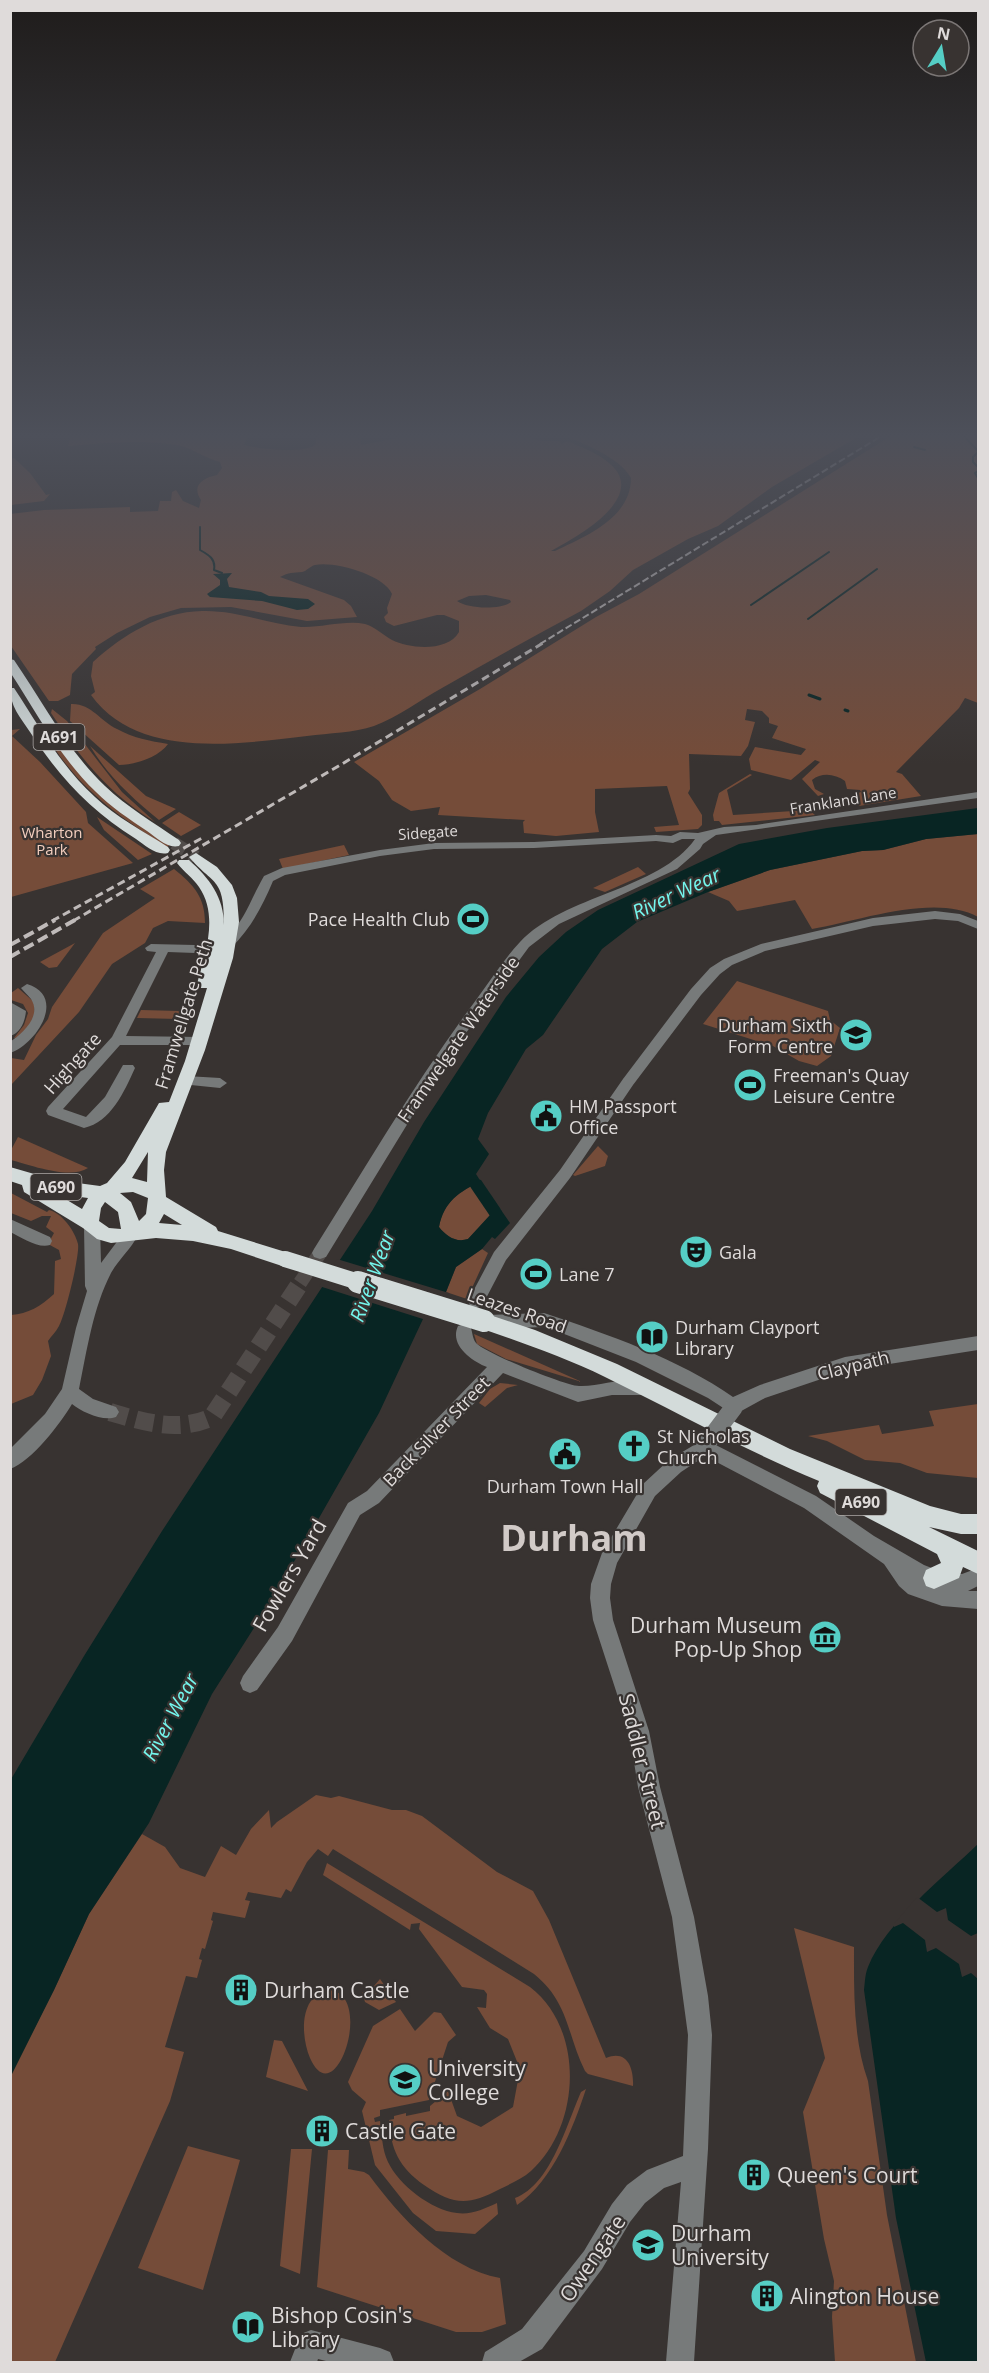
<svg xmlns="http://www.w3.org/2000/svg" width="989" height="2373" font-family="'Open Sans',sans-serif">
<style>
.green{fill:#754c39;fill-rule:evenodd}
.water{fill:#082523}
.pier{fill:#383331}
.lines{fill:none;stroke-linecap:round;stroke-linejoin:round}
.stream-far1{stroke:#082523;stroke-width:2}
.stream{stroke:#082523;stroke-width:3}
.canal{fill:#082523;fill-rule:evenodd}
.minor-tunnel-far1{stroke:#514c4a;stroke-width:14;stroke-dasharray:14 7;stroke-linecap:butt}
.minor-tunnel{stroke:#514c4a;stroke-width:18;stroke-dasharray:18 9;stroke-linecap:butt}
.highway-tunnel{stroke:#514c4a;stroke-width:13;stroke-dasharray:13 7;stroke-linecap:butt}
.minor{fill:#777a7a;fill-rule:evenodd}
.highway{fill:#d3dbda;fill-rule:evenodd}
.rail-far2{stroke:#bfbab9;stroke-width:2;stroke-dasharray:7 3;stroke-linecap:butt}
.rail-far1{stroke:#bfbab9;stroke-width:3;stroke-dasharray:8 4.5;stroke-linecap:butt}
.rail{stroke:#bfbab9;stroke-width:4;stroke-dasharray:11 5;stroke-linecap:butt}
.minor-bridge{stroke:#777a7a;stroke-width:18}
.highway-bridge-far1{stroke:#d3dbda;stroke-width:16}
.highway-bridge{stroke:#d3dbda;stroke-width:22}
.labels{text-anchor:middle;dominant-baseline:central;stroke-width:4.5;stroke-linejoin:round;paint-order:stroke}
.far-street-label{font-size:15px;fill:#dfdbda;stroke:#383331}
.far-park-label{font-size:15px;fill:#f4cfbf;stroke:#383331}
.shield{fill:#383331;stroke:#ada9a7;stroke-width:1.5}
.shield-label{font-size:16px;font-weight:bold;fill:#dfdbda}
.poi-label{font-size:18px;fill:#dfdbda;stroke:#383331;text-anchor:start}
.street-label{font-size:18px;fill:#dfdbda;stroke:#383331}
.water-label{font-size:20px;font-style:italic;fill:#74f6ed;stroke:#383331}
.near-street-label{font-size:21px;fill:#dfdbda;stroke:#383331}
.near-poi-label{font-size:21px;fill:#dfdbda;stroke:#383331;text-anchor:start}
.near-town-label{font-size:36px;font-weight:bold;fill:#d1cac7;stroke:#383331}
</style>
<rect width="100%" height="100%" fill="#383331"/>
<!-- green -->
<path class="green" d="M72,432H250L244,445C260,449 302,454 315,445L318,432L360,435L361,445L430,432H506L542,441H559L562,444L567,441C584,448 608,457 618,473C636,505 573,539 551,551H555C586,536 631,518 631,478C619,456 578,441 555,432H866L772,487L718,526L688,539L633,570L610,591L581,611C534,636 488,662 442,688C420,700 398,717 374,726C354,733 329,733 307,736C237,744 138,760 91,695L95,692L91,676L93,662C124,634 160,612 202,611C237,610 267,624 301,627C321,628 345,620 365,624C375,627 383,635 392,640C410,649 448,652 459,632V621L444,615H437L394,626L386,622L384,617L388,613L387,608L392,594C384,575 335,561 315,565C310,566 307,571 302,572C293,573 289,572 280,577L344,600L351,606L357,617L307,621L231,607L181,608L150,617L117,633L95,647L96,649L72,674L70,695L58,701H49L11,646L10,514L44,510L130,507V512L158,511L160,501H171L172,492L176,490L183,501L199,508L201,500C191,485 203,478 217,475L222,468L220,462C204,458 193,448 177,445C142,439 103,443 68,446ZM486,595L510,600L511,602C500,610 468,609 457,601L469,596Z
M897,432H978V703L965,698L959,708L896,772L902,774L921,796L859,806L855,801L858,793L861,792L860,790L847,789L845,781C835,774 822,772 812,780L815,789L824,794L818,796L802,779L820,762L815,760L791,780L751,770L749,759L755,747L801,755L806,749L772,738L778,726L769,723V718L762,711L747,709L745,720L755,722L748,746L741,756L689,754L690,789L688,793L702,815V825L698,829L656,832L654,827L679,825L667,786L595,789V812L599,832L556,836L524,833L523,822L525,820L438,815L440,807L411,811L392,800L379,781L354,762L480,689L596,617L639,594Z
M14,458L30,473L46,495L50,494L44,501L11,505V459Z
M71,704C91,703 100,721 117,729C133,738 150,741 168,744C159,757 135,765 119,765L70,721Z
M52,709L67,721L122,792L155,822C107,792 81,759 51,713Z
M20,729L12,736L40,762L86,812L88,823L133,863L11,897V730Z
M49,732L63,750L171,844L167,847C129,823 94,800 66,764C59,755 50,744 49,732Z
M90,746L146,796L176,809L159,820C132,798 108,776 90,746Z
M750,774L752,775L727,790L733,815L809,810L815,815L722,825L719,821H714L713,815L719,793Z
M179,812L201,825L181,836L162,823Z
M97,817L152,854L138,860L104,830Z
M978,834V917C935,893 859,921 812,929L795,900L737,911L729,901L708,892L770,870L862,851L883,850L926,839Z
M344,845L349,855L283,869L279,859Z
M638,867L646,874L605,892L593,888Z
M174,869C194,885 205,897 205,923L168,921L153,928L145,943L112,964L79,1012L11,1085V1058L24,1060L36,1035L48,1019L52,1007L103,933L155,898L140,889Z
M75,943L57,967L49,968L40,962Z
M737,981L828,1011L830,1020L840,1028L831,1056L817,1066L799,1061L773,1046L703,1024Z
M18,988L34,1002L35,1014L32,1022L20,1037L14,1038L24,1025L28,1013L23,1004L11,1000V993Z
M141,1010L180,1011L179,1019L137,1018Z
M18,1137L88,1168C70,1180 30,1165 11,1160V1150Z
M598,1146L608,1156L605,1166L575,1176L573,1175Z
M471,1186L491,1214L468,1239C456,1243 446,1236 439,1227C443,1205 453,1197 471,1186Z
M11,1193L47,1212L49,1210C62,1213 75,1231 78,1244C80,1255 65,1316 59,1326C56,1332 51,1336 48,1341L51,1356L42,1380L33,1395L11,1404V1315C28,1314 41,1306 54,1294L55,1261L61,1259L59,1250L48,1244L54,1233L46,1227L51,1216H42L31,1221L11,1213Z
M482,1249L488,1253L467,1299L446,1292L456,1267Z
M474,1334L582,1382L506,1359L477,1344Z
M500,1383L518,1385L507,1388L485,1407L479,1403L490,1389Z
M978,1404V1478L927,1473L900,1463L865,1460L827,1441L808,1436L879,1425L882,1434L934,1426L929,1411Z
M316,1795L331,1798L339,1796L392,1810H406L422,1816L497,1872L533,1891L549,1920L606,2058C627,2049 634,2068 633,2086L588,2074L585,2071C567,2035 569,2002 534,1974L333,1849L328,1856L318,1849L307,1862L291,1892L286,1889L281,1898L248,1892L245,1900L250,1901L245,1918L213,1912L211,1920L213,1921L205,1949L202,1948L199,1959L202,1960L197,1978L186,1976L165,2047L184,2052L170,2101L55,2362H11L10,2076L54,1990L89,1914L142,1834L165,1847L180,1868L205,1877L221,1846L236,1855L251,1829L269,1810L271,1828L277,1822Z
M327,1863L530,1987C585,2029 581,2126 531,2171C522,2179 510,2184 500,2189C468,2206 453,2205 424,2185C399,2167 391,2150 389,2120L394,2119V2116L406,2113V2116L430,2111V2106L448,2091L457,2116L481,2127L513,2107L520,2069L508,2039L490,2028L477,2007L486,2008L487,1994L484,1990L462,1987L419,1929L420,1923L411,1924L410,1930L323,1875Z
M794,1928L854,1947C854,1991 853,2039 868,2081L887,2215L916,2362H835L832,2317L834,2281L824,2239L803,2112L825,2058Z
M380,1979L396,2002L379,2010L365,2002L362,1992L368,1993Z
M326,1990C377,1988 336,2117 310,2058C301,2037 299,1998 326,1990Z
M400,2009L415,2031L434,2012L441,2013L456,2035L448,2042L429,2100L380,2110V2116L374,2118L375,2122L380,2121C382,2135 382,2150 388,2162C399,2185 431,2210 457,2213C471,2215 484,2209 497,2203L498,2214L475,2234L436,2231L413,2213L375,2165L362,2111L366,2102L352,2090L348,2082L373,2026Z
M274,2040L282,2041L308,2091L266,2077Z
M586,2089C573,2128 553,2181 517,2205L515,2198C551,2185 567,2123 581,2092Z
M188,2146L240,2160L203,2290L138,2268Z
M291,2149H312L300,2274L280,2266Z
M328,2150H349L348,2169L364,2172L369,2175C400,2217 446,2268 500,2278L506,2324L482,2332H456L317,2287Z"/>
<!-- water -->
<path class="water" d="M232,573L227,579L229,587L261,592L269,596L308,599L315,604L308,609L297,610L262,601L210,597L207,594L220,585V580L213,574Z
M978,808V834L926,839L883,850L862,851L770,870L708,892L637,922L602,949L543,1035L526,1049L488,1113L478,1139L489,1154L476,1174L481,1182C459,1191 444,1202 439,1227C446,1236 456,1243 468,1239L491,1214L501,1210L510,1223L495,1239L492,1237L482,1249L456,1267L446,1292L423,1319L379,1413L275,1595L212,1694L149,1823L89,1914L54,1990L11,2076L10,1781L84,1656L162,1531L372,1211L424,1122L506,997L539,957L566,932L598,910L739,844L827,828Z
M978,1844V2362H926L896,2218L864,1990C865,1982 865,1974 868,1967C886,1922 943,1878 978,1844Z"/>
<!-- pier -->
<path class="pier" d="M337,1259L449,1293L426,1320L319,1286Z
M917,1897L937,1912L946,1908L948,1920L971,1936L978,1933V1979L971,1973L962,1977L959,1964L936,1948L927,1952L925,1940L903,1923L894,1927V1924Z"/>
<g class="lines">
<!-- stream-far1 -->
<path class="stream-far1" d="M971,432L964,436L978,451
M914,447L925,450
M978,452L973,457V462L978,467
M978,471L975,473L978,478
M200,527V550C209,555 216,559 214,570L222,573
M751,605L829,552
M808,619L877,569"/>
<!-- stream -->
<path class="stream" d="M809,695L820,699
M845,710L848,711"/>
<!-- canal -->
<path class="canal" d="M476,1179L481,1180L500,1208L502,1212L500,1216H490L471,1188L469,1184L471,1180Z"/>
<!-- minor-tunnel-far1 -->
<path class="minor-tunnel-far1" d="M300,1283L320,1253"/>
<!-- minor-tunnel -->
<path class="minor-tunnel" d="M110,1412C144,1422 178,1433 212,1417L301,1282"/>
<!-- highway-tunnel -->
<path class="highway-tunnel" d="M174,843L196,857"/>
<!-- minor -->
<path class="minor" d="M978,792V798L716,835L703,844L700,849L677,869L559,924L529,947L449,1056L326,1257L320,1259L314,1257L312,1253L314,1249C367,1165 417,1079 476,1000C490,981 504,959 520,942C564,895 659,890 695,839H682L673,843L656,841L534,848L434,849L380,856L285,875L273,881C262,907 251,928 231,948H223L221,945L223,942C247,918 248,904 264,876L282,868L380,850L434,843L534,842L656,835L671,836L680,832L698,833L724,827L756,825Z
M935,911L960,914L978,921V929L958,921L935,919L873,926L765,951L732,965L720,974L701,995L633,1085L570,1178L506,1260L482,1306L476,1308L470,1306L468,1301L494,1252L560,1170L623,1079L691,989L710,968L724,959L761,944L873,918Z
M151,944L195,945L201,949L195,953L168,952L126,1036L200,1037L205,1039L207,1042L205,1045H120L63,1109L86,1117L105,1097L123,1065H133L135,1068C124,1092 111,1122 84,1128L48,1115L46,1111L48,1107L112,1037L156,952L147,951L145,948Z
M27,984C67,996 37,1044 10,1053V1042C23,1033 42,1016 31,999C28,995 24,992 21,988Z
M10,1002L26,1011C25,1021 21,1033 10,1036Z
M186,1076L220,1078L227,1083L220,1088L181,1084L179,1081Z
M10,1219L50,1237L52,1241L50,1245C38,1249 21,1237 10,1232Z
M92,1220L97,1222L100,1226L101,1263L125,1231H135L138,1235C131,1249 119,1259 111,1273C93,1308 87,1350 79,1389L93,1399L116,1407L119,1412L116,1417C103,1422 82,1412 72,1404C60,1424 32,1461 10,1469V1449L45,1414L62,1389L76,1328L87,1291L85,1286L84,1226L87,1222Z
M544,1313C607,1334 679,1359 733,1397L760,1385L845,1357L978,1336V1350L845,1371L765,1398L734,1415L708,1398L636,1362L554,1330L544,1327L487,1329L481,1327L479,1322L481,1317L487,1315Z
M464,1324L470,1326C473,1332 472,1338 476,1343C485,1353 566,1386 579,1386C603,1387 628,1374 653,1383L656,1388L653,1393L647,1395H612L578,1402L503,1373L379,1503L360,1515L292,1641L257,1690L250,1693L243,1690L240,1683L243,1676L278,1627L348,1503L367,1491L487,1367C472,1361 449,1345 458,1326Z
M704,1439L816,1496L874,1536L924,1565L942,1572L962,1574L978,1568V1586L968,1591H978V1609L942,1606L908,1594L899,1586L884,1564L804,1508L705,1456L681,1472L655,1496L617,1563L611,1584L610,1598L613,1620L649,1731L660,1787L694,1917L708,1996L712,2035L708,2149L694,2362H666L681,2182L664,2188L645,2203L630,2222L602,2269L542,2349L519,2362H482L485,2352L522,2329L584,2251L612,2204L627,2185L647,2170L683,2156L688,2035L672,1917L638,1787L629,1731L593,1620L590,1598L591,1584L602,1553L643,1484L669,1460Z
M311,2330L380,2348L390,2352L394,2362H330L318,2359L317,2362H290L301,2334Z"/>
<!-- highway -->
<path class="highway" d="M10,659L14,660C43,702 67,750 105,786C127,807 154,823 179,840L181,843L179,846C167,849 156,837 147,831C129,819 111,807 96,792C60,758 37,713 10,672Z
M10,688H14C39,726 61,766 95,797C116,817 143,831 168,847L170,850L168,853C156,856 145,845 136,839C91,811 59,777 30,732C20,717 10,706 10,688Z
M196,853L217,867L232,885L237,898L239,922L233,958L205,1050L166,1152L164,1170L166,1197L216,1227L218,1231L292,1254L294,1259L292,1264L285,1267L231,1249L193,1241L156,1238L111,1243L97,1239L83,1228L24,1192L22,1185L10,1181V1167L55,1180L100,1186L107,1183L125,1162L159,1103L169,1102L185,1061L207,988H200L197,984C205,954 219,916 199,887C193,878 184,872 177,863L179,860H189C209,878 224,897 224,925V922C224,877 213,885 189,857ZM148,1152L147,1182L132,1178ZM133,1192L148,1198L146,1214L139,1221L131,1202L120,1193ZM57,1194L88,1198L82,1209ZM105,1202L118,1212L121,1229L109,1228L99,1221L101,1208ZM164,1214L182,1225L159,1223Z
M484,1313L535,1330L617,1364L790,1449L930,1506L961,1514H978V1534H961L929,1527L978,1551V1574L963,1567L959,1578L934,1589L926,1586L923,1578L926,1570L941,1563L937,1554L820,1493L817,1486L819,1481C746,1451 677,1412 605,1377C564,1357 520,1342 477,1327L474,1321L477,1315Z"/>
<!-- rail-far2 -->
<path class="rail-far2" d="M540,644L888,432"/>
<!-- rail-far1 -->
<path class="rail-far1" d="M52,921L202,838
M73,921L342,764L543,643"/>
<!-- rail -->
<path class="rail" d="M10,945L55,920
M10,957L75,920"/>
<!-- minor-bridge -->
<path class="minor-bridge" d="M704,1447L734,1407"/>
<!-- highway-bridge-far1 -->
<path class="highway-bridge-far1" d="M285,1259L362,1283"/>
<!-- highway-bridge -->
<path class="highway-bridge" d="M358,1282L484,1321"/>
</g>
<!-- sky -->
<linearGradient id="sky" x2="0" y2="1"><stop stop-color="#1f1c1b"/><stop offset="0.57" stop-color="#4d505a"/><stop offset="1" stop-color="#4d505a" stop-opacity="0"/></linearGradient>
<rect width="989" height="764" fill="url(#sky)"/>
<!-- icons -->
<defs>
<symbol id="stadium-disc" viewBox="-11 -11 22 22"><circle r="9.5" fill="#55cec5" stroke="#383331"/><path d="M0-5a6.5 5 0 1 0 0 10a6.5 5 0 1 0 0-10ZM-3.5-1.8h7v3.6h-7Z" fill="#111"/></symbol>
<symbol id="university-disc" viewBox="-11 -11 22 22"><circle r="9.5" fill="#55cec5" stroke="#383331"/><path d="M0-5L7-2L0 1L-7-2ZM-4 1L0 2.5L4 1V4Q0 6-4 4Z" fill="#111"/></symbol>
<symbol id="civic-disc" viewBox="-11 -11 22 22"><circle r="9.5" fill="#55cec5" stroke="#383331"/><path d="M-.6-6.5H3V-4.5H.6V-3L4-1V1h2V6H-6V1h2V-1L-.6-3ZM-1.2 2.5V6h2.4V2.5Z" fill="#111"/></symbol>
<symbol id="theatre-disc" viewBox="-11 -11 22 22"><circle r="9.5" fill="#55cec5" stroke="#383331"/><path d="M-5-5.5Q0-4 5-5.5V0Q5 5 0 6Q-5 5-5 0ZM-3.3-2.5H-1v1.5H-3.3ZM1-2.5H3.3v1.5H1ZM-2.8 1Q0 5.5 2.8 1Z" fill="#111"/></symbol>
<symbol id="library-disc" viewBox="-11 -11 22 22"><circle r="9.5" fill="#55cec5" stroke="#383331"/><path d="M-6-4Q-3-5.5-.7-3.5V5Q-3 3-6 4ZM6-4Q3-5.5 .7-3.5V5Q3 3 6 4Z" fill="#111"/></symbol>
<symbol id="church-disc" viewBox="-11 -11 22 22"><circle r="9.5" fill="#55cec5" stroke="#383331"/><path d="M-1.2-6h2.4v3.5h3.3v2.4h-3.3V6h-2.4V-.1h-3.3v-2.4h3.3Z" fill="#111"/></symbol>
<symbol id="museum-disc" viewBox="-11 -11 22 22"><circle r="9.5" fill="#55cec5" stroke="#383331"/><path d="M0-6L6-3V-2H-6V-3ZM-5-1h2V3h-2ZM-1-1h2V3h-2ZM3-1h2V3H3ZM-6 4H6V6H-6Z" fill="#111"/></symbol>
<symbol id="building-disc" viewBox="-11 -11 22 22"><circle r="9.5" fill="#55cec5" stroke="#383331"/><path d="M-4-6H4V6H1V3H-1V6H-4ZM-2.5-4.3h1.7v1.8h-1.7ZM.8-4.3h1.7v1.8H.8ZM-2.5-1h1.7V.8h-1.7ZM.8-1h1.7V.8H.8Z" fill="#111"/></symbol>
</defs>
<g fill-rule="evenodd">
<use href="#stadium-disc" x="454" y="900" width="38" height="38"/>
<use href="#university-disc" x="837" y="1016" width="38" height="38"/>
<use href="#stadium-disc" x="731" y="1066" width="38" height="38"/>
<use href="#civic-disc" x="527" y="1097" width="38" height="38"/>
<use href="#theatre-disc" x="677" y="1233" width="38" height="38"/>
<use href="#stadium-disc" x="517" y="1255" width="38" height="38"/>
<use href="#library-disc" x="633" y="1318" width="38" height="38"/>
<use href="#church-disc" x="615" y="1427" width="38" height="38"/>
<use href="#civic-disc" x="546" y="1435" width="38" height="38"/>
<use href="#museum-disc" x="806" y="1618" width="38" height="38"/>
<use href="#building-disc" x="222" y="1971" width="38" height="38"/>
<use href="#university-disc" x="386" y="2061" width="38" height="38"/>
<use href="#building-disc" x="303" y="2112" width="38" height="38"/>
<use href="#building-disc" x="735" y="2156" width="38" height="38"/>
<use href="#university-disc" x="629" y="2226" width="38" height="38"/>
<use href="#building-disc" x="748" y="2277" width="38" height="38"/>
<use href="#library-disc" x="229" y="2308" width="38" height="38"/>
</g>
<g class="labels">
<!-- far-street labels -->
<g class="far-street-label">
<text transform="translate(843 800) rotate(-9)">Frankland Lane</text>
<text transform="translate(428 832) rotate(-4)">Sidegate</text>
</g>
<!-- far-park labels -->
<g class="far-park-label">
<text x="52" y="832">Wharton<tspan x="52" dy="17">Park</tspan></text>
</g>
<!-- shield labels -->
<g class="shield">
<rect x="33.5" y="724" width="51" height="26" rx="4.5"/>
<rect x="30.5" y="1174" width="51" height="26" rx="4.5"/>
<rect x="835.5" y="1489" width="51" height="26" rx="4.5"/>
</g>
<g class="shield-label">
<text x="59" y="737">A691</text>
<text x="56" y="1187">A690</text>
<text x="861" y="1502">A690</text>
</g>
<!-- poi labels -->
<g class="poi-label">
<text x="450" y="919" text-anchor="end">Pace Health Club</text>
<text x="833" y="1025" text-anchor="end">Durham Sixth<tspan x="833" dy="21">Form Centre</tspan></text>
<text x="773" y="1075">Freeman's Quay<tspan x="773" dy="21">Leisure Centre</tspan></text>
<text x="569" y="1106">HM Passport<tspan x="569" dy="21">Office</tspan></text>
<text x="719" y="1252">Gala</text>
<text x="559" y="1274">Lane 7</text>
<text x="675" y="1327">Durham Clayport<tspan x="675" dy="21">Library</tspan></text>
<text x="657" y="1436">St Nicholas<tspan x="657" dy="21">Church</tspan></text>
<text x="565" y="1486" text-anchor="middle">Durham Town Hall</text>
</g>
<!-- street labels -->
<g class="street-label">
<text transform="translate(183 1014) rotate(-73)">Framwellgate Peth</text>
<text transform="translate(458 1039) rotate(-55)">Framwelgate Waterside</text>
<text transform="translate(72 1063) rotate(-48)">Highgate</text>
<text transform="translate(517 1310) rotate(19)">Leazes Road</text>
<text transform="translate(853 1365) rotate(-14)">Claypath</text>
<text transform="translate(436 1431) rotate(-46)">Back Silver Street</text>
</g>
<!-- water labels -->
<g class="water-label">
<text transform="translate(676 893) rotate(-25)">River Wear</text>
<text transform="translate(372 1276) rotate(-70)">River Wear</text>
<text transform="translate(170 1717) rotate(-62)">River Wear</text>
</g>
<!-- near-street labels -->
<g class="near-street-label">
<text transform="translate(289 1575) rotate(-60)">Fowlers Yard</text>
<text transform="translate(643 1761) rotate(76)">Saddler Street</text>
<text transform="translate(592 2258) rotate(-56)">Owengate</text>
</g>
<!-- near-poi labels -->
<g class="near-poi-label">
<text x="802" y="1625" text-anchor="end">Durham Museum<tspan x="802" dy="24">Pop-Up Shop</tspan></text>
<text x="264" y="1990">Durham Castle</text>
<text x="428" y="2068">University<tspan x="428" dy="24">College</tspan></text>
<text x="345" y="2131">Castle Gate</text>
<text x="777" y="2175">Queen's Court</text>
<text x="671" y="2233">Durham<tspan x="671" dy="24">University</tspan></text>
<text x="790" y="2296">Alington House</text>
<text x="271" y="2315">Bishop Cosin's<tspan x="271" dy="24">Library</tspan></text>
</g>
<!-- near-town labels -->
<g class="near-town-label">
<text x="574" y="1537">Durham</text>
</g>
</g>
<!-- border -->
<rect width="989" height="2373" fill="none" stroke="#dfdbda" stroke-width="24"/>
<!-- north arrow -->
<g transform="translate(941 48) rotate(11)"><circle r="28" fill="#383331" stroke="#7b7675" stroke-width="1.5"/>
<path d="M0-4.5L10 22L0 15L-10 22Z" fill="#55cec5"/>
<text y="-9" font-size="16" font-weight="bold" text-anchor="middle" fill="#dfdbda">N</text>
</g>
</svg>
